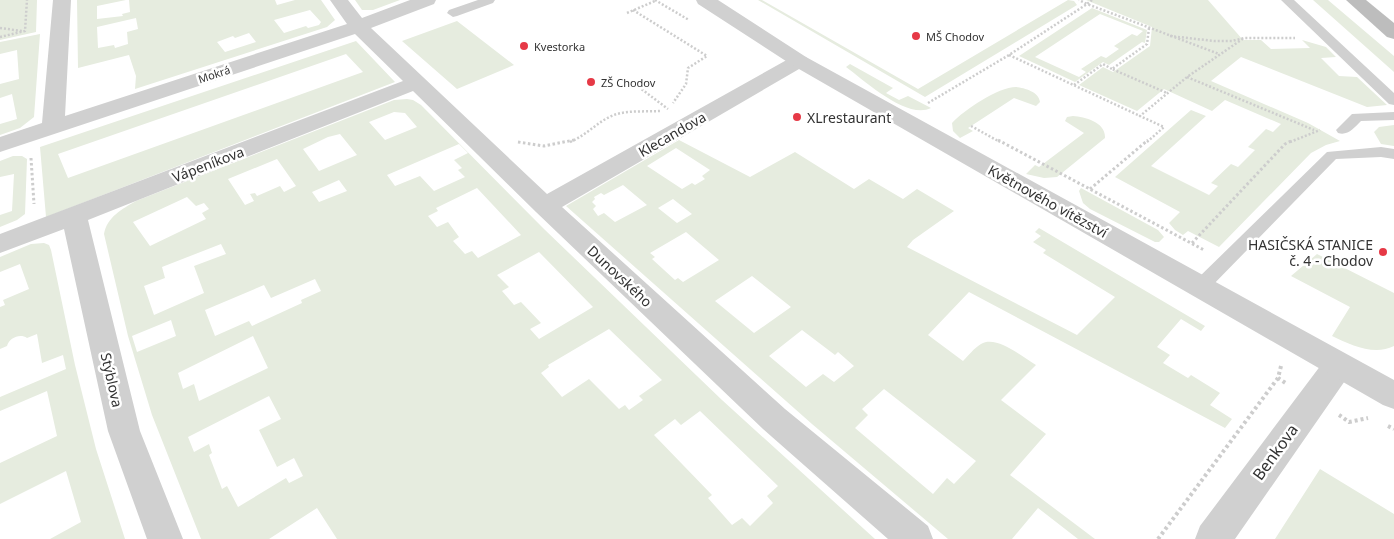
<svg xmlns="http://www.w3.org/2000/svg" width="1394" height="539" font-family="'Noto Sans',sans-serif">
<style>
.green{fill:#e6ecdf;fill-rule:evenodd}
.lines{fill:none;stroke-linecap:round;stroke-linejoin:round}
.path-far2{stroke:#cdcdcd;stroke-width:2.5;stroke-dasharray:2 2;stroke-linecap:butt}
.path-far1{stroke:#cdcdcd;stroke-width:3;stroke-dasharray:2.5 2.5;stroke-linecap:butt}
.path{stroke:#cdcdcd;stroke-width:4;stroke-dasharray:3 3;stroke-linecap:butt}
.service{fill:#d0d0d0;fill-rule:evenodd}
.minor{fill:#d0d0d0;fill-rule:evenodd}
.tertiary{fill:#d0d0d0;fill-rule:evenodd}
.secondary{fill:#bdbdbd;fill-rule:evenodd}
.poi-dot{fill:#e63946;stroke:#fff;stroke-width:2}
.labels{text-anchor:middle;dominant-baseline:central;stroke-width:5;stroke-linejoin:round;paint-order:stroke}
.far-poi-label{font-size:11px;fill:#333;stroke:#fff;text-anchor:start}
.far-street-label{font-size:11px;fill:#333;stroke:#fff}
.poi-label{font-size:14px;fill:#333;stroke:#fff;text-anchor:start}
.street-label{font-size:14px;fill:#333;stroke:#fff}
.near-street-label{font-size:16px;fill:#333;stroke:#fff}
</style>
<rect width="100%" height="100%" fill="#fff"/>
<!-- green -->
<path class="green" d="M0,0H37L36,32L0,40Z
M77,0H126L97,6V19L123,16L122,14L130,12L129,0H275L277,5L295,0H321L335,20L327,27L135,89L136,76L129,55L78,68ZM310,10L321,22L319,25L308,28L306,26L284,33L274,20ZM136,18L138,29L127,32L128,44L115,48L114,45L98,48L97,27ZM249,33L256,42L225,52L217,42L233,36L235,38Z
M355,0H400L373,10H362Z
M758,0H762L918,89L1068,0L1074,1L1077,5L925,97Z
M1086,0H1208L1243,40H1261L1271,49L1310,48L1302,40L1326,47L1336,57L1321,58L1339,76L1357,77L1387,105L1367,107L1241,57L1211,81L1308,123L1340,141L1326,145L1311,153L1219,247L1188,231L1183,235L1175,230L1169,223L1180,212L1115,177L1191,110L1206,116L1151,166L1209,195L1218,186L1211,183L1231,164L1238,167L1255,150L1248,147L1266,129L1273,132L1281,124L1225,100L1212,111L1164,89L1137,111L1079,85L1103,67L1113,72L1150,46L1152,27Z
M1313,0H1328L1394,56V72Z
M1092,8L1147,30L1145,43L1142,42L1109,65L1103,62L1075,82L1019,56ZM1100,14L1143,31L1137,36L1132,34L1114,46L1119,49L1106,58L1101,56L1081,69L1086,72L1079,77L1035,57Z
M457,21L514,65L457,89L402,41Z
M40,34L34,117L20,128L0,135V124L17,119L12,94L0,98V84L19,79L17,50L0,54V42Z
M356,41L395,82L46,217L40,147ZM346,54L363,72L68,178L58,154Z
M850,64L893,88L886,93L899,100L908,96L931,108C907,120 865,81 846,67Z
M1016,87C1025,88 1039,92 1040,102L1036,106L1014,98L968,128L973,131L960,138L953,131L952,123C964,110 998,87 1016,87Z
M407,99L413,100L421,105L544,229L722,400L875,539H337L317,508L269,539H201L152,415L128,336L104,234C107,217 122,209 136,201L394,100ZM394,112L405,113L417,127L385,140L369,122ZM340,134L357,155L319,171L303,149L328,137ZM459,144L468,153L454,160L462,168L458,170L465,177L434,191L420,176L395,186L387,175ZM277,159L296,186L284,192L280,186L257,196L255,193L250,194L254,201L245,205L228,179ZM339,180L347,191L319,202L312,192ZM477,188L521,235L478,258L472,251L465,254L453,241L459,237L448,222L437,227L428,216L438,211L436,208ZM187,197L196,206L204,203L209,209L202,213L206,219L150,246L133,222ZM221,244L226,254L194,266L204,293L154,315L144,286L165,278L162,267ZM539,252L593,307L539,339L530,329L541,323L521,302L514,305L502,291L509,287L497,275ZM315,279L321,291L301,300L302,303L252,326L249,321L215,336L205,310L264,285L271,298ZM171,320L176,336L137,352L132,336ZM609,329L662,380L639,396L643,400L629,410L625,405L619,409L589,379L562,397L541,373L549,367L548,365ZM253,336L268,368L199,401L194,384L183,389L178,373ZM269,396L281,419L259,430L277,467L294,458L303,476L289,483L286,478L238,507L227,486L222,489L209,455L212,453L209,444L194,452L188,437ZM700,411L778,486L767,496L773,503L750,526L742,518L732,525L708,498L712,495L654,435L675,419L681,425Z
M1073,116C1085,117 1106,122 1105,138L1057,177L1044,178L1026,174L1035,165L1039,167L1084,133L1065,121L1067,117Z
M1394,125V146L1381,144L1374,132L1379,127Z
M679,140L750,177L795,152L854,189L869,179L903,199L917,189L954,211L913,240L907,247L1077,335L1115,297L1043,253L1046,250L1033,242L1041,236L1035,232L1039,228L1205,326L1201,331L1181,319L1157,347L1170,355L1163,363L1188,378L1191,375L1220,393L1210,405L1232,419L1225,428L969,292L928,335L963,361C968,356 974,348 981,344C997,335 1022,357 1036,365L1001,400L1046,434L1010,475L1095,539H1078L1038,508L1012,539H948L812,424L566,206ZM676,148L710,170L702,176L705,179L695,185L692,183L682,189L647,166ZM623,185L647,205L615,222L604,213L598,216L593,209L596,206L592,202L595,199L594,197L601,193L604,195ZM673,199L692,214L677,223L658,208ZM686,232L719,260L683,282L678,278L675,280L652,259L655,257L650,253ZM752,276L791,307L754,333L715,301ZM802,330L835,355L838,352L854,366L834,382L823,374L806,387L769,356ZM884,389L976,461L954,484L947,478L933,494L855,428L868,415L862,409Z
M13,156H22L27,159L25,214L17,220L0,227V215L12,211L14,174L0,177V161Z
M1081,188L1158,230L1164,237L1159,242H1155L1090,209L1083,203L1079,191Z
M44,243L49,245L51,250L75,365L96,449L125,539H50L81,522L66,471L0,504V463L57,436L47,391L0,411V397L66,369L63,355L42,363L37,334L27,338C20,333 9,338 7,346L0,349V307L5,305L3,300L29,289L20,264L0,272V257L31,244Z
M1317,254L1394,293V346C1374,356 1351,345 1332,336L1350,307L1291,276Z
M1320,469L1394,514V539H1275Z"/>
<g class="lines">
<!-- path-far2 -->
<path class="path-far2" d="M655,0L689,20
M1092,0L1087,4L1219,54
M633,10L707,56L688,68L686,84L673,103
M627,13L655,1
M0,28L22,31
M1149,28L1147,44L1112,69L1167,93
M1170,36L1214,41H1232L1244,38H1295
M0,37L25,31L27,0
M1009,55L1140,116
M1187,77L1314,130
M632,82L668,109
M1074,85L1103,64L1112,69
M928,103L1009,55L1087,4L1079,0
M971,126L1000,142
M570,142C587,135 598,121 614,115C628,110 645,112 660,111
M1147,142L1164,127L1140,116L1187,77L1244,38
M1290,142L1320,130"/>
<!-- path-far1 -->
<path class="path-far1" d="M998,140L1204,250
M518,142L544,146L574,140
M31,158L34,204
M1090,189L1148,140
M1192,243L1285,144L1293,140"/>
<!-- path -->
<path class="path" d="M1281,366L1278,378L1287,384
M1339,415L1349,422L1368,418
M1388,426L1394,429
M1158,539L1278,378"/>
<!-- service -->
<path class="service" d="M478,0H495L493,3L457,16L453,17L447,13L449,10Z
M1281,0H1294L1394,93V105L1389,104Z
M1394,112V120L1361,121C1354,128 1348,136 1338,133L1336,130L1352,114Z
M1381,147L1394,149V159L1381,157L1336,159L1206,292L1200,294L1194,292L1191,287L1194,282L1327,152Z"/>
<!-- minor -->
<path class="minor" d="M53,0H71L65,116L347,24L330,0H348L362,18L410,0H436L434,4L371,28L547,194L792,57L799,55L806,57L809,61L806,65L562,207L785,409L928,526L933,539H888L763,429L536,212L413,91L88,220L140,431L183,539H147L108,431L64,229L0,253V234L403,81L355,34L0,152V137L42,123Z
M1338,353L1349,357L1353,366L1349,375L1235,539H1195L1200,526L1327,357Z"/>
<!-- tertiary -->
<path class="tertiary" d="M696,0H718L806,57L1394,380V409L1383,405L792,65L698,4Z"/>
<!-- secondary -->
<path class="secondary" d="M1346,0H1366L1394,23V39L1387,37Z"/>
</g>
<!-- markers -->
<g class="poi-dot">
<circle cx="916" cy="36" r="5"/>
<circle cx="524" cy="46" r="5"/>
<circle cx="591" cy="82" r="5"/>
<circle cx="797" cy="117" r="5"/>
<circle cx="1383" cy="252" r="5"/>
</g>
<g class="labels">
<!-- far-poi labels -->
<g class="far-poi-label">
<text x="926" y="36">MŠ Chodov</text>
<text x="534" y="46">Kvestorka</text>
<text x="601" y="82">ZŠ Chodov</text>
</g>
<!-- far-street labels -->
<g class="far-street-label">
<text transform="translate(214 74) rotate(-18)">Mokrá</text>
</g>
<!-- poi labels -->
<g class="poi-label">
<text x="807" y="117">XLrestaurant</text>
<text x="1373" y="244" text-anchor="end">HASIČSKÁ STANICE<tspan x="1373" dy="16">č. 4 - Chodov</tspan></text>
</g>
<!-- street labels -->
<g class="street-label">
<text transform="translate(672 134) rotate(-30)">Klecandova</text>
<text transform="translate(208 164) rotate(-21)">Vápeníkova</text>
<text transform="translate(1048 201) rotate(29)">Květnového vítězství</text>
<text transform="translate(620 276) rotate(43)">Dunovského</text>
<text transform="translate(112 380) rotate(77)">Stýblova</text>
</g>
<!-- near-street labels -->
<g class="near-street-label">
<text transform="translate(1275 452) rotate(-54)">Benkova</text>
</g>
</g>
</svg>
